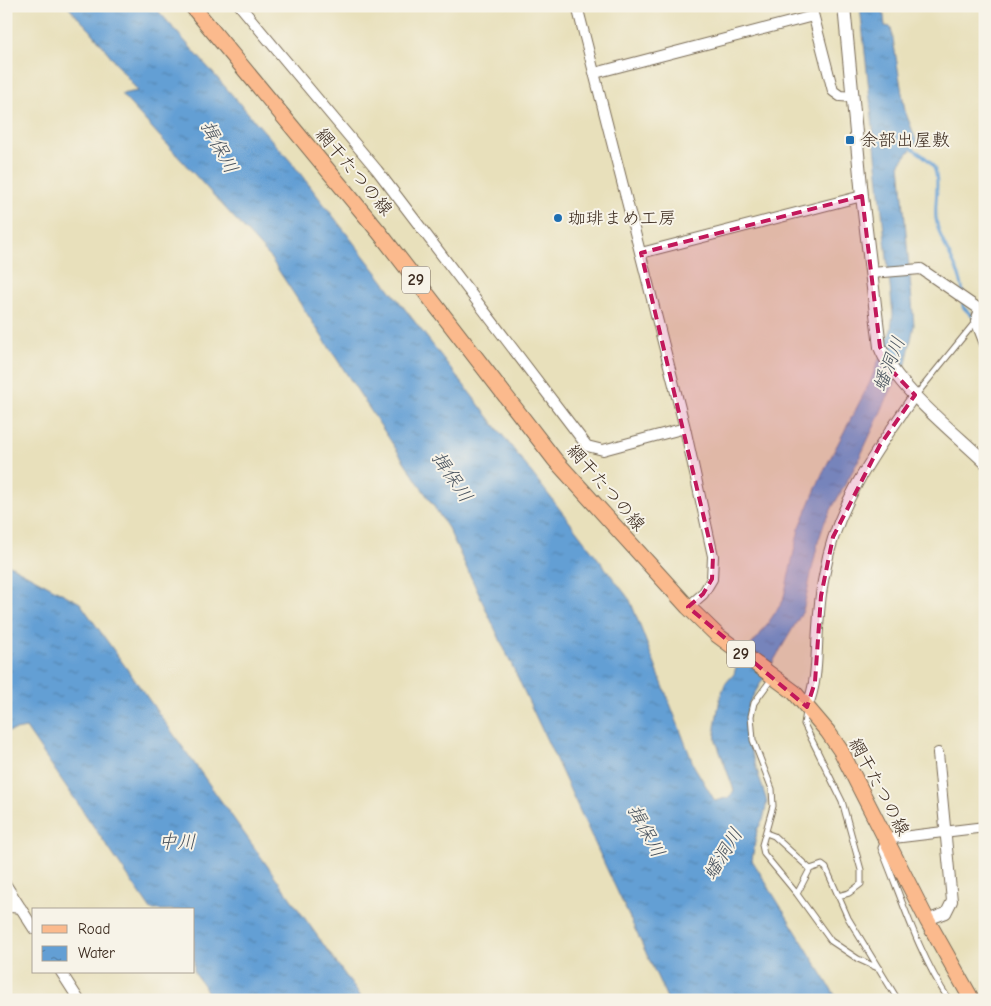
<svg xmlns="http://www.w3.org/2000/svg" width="991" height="1006" font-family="'Comic Neue','Klee One',sans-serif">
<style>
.water{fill:url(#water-ripples);stroke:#4f6479}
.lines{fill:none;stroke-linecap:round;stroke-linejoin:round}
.stream{stroke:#639fd4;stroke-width:3}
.service-casing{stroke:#786a55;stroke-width:7}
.minor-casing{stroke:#786a55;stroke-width:12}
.tertiary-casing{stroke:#786a55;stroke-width:14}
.primary-casing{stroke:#786a55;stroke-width:17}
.service{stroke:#fff;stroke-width:5}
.minor{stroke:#fff;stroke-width:10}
.tertiary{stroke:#fff;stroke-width:12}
.primary{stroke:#fbba8d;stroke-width:15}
.marked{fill:#c2185b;fill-opacity:0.2;stroke:#c2185b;stroke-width:4;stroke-dasharray:10 6;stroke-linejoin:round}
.poi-dot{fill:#1f6fb2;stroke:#f7f3e8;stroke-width:2}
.labels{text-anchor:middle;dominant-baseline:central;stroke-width:4;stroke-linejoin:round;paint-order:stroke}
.shield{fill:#f7f3e8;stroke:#73665b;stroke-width:1}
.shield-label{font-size:16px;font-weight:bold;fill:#3b2a1e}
.poi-label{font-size:18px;fill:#3b2a1e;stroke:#f7f3e8;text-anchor:start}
.street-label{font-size:18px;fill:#3b2a1e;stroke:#f7f3e8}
.water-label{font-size:19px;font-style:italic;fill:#49535e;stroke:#f7f3e8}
</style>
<defs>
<pattern id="water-ripples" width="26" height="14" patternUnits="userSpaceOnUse" patternTransform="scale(1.25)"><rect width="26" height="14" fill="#639fd4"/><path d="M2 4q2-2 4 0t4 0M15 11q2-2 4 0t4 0" fill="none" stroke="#5382ab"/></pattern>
</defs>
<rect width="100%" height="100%" fill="#f7f3e8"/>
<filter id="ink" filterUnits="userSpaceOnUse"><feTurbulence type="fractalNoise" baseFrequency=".02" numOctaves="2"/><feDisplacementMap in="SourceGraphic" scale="10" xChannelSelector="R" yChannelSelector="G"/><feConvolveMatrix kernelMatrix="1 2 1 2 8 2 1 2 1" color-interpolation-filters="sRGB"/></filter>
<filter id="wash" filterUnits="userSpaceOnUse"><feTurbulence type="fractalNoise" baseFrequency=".0096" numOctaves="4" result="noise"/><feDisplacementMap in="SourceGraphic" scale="20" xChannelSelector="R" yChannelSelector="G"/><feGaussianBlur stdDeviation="1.12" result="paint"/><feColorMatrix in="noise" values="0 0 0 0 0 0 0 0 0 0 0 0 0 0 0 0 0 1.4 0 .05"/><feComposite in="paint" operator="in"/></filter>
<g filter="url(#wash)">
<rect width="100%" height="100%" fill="#e8e0bb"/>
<!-- water -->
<path class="water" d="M67,6H154L292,163L630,600L694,766L715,801L730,797L734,790L716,741L715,727L720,698L725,684L734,674L738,660L759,636L783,601L799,529L822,474L869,384L891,330L893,314L860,6H883L885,26L891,27L905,111L917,142L900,163L914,325L906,364L891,390L858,461L825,521L818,542L803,611L749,703L745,725L747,738L767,802L763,820L757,830L752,860L838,1000H668L448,528L269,256L121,94L138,91L91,31Z
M6,563L80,603L363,1000H213L194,972V910H151L26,728L6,732Z"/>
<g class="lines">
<!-- stream -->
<path class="stream" d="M909,146C917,152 928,157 933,166C941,180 934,204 936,219C940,247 962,267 963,295
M963,301V307L974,318"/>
</g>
</g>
<g filter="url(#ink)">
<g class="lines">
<defs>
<path id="service" d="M916,395L976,321
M773,677L754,703L751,716L753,740L772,789L773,806L762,845L764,854L797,894L831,941L858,959L880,969
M806,712L804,724L842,801L861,870V884L849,893L838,896
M766,833L774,836L810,869L822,865L826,868L848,918L898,1000
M884,841L881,848C902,899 918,953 949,1000
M797,894L810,869"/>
<path id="minor" d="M240,6L377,170L587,446L603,450L685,428
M577,6L685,428L713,556L712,579L703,594L688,607
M811,6L833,91L840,96L853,97
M595,73L813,16
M641,253L862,196
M871,273L921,269L985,313
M980,310L976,321L985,344
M807,707C818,681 816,655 818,628C819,609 821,589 825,571C836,505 878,448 915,395
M885,839L985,827
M6,885L34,929
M6,901L11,907L21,908
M927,920L946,913L952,901L938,753
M61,972L79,1000"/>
<path id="tertiary" d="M844,6L862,196L880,347C895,386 954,432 985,462"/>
<path id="primary" d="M192,6L379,232L555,460L688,607L717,635L794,692L828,732L841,751L927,920L972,1000"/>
</defs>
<!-- service casing -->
<use href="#service" class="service-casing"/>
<!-- minor casing -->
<use href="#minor" class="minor-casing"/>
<!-- tertiary casing -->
<use href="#tertiary" class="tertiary-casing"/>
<!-- primary casing -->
<use href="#primary" class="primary-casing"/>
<!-- service -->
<use href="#service" class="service"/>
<!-- minor -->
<use href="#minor" class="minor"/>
<!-- tertiary -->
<use href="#tertiary" class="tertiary"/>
<!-- primary -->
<use href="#primary" class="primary"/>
</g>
</g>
<!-- marked area -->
<path class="marked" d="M862,196L880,347L895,374L915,395L880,445L833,537L821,596L815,682L807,707L688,607L703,594L712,579L713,556L641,253Z"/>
<!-- markers -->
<g class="poi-dot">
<rect x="845" y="135" width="10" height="10" rx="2.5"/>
<circle cx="558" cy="218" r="5"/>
</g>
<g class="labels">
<!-- shield labels -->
<g class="shield">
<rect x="402" y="266.5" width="28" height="27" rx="4"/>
<rect x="727" y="640.5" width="28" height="27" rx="4"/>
</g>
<g class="shield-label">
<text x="416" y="280">29</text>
<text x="741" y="654">29</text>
</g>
<!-- poi labels -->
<g class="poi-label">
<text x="860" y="140">余部出屋敷</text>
<text x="568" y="218">珈琲まめ工房</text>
</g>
<!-- street labels -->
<g class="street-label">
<text transform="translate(354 172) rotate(50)">網干たつの線</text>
<text transform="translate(606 488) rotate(49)">網干たつの線</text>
<text transform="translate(879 787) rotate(62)">網干たつの線</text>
</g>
<!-- water labels -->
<g class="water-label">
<text transform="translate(219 147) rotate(62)">揖保川</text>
<text transform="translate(889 364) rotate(-68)">蟠洞川</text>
<text transform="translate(452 477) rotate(56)">揖保川</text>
<text transform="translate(646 831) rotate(62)">揖保川</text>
<text x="177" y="842">中川</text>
<text transform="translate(723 854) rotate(-58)">蟠洞川</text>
</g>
</g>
<!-- margin -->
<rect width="991" height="1006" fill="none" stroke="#f7f3e8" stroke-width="25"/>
<!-- legend -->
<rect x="32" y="908" width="162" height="65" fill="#f7f3e8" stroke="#aca397"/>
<rect x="42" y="925" width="25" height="8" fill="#fbba8d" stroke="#aca397"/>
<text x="78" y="934" font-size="15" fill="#3b2a1e">Road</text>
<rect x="42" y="946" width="25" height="15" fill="url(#water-ripples)" stroke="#aca397"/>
<text x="78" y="958" font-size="15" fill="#3b2a1e">Water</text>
</svg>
